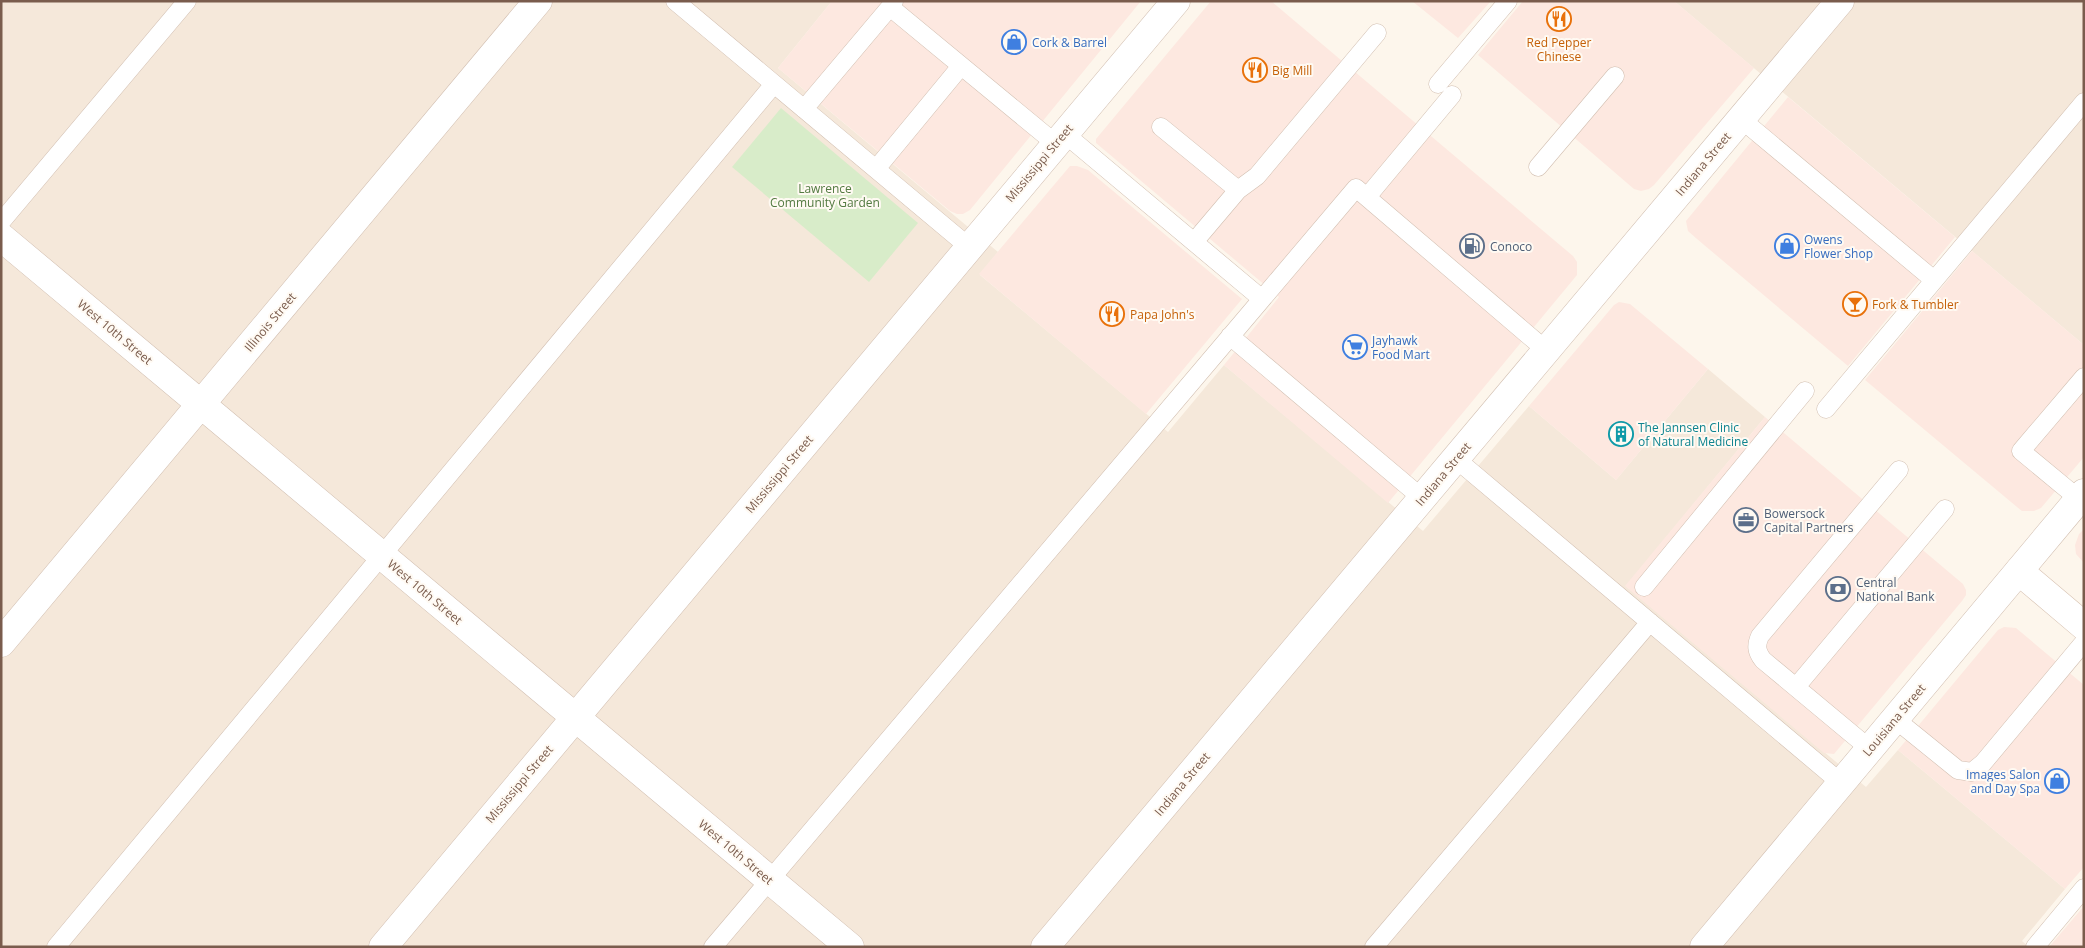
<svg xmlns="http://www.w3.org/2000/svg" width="2085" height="948" font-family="'Open Sans',sans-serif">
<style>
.residential{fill:#f5e8da}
.commercial{fill:#fde8e0}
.green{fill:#d8ecc9}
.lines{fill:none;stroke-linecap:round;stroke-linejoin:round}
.service-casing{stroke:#d1beb0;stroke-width:19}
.minor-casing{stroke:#d1beb0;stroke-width:29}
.secondary-casing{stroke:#d6c0b0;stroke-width:29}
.service{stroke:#fff;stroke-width:18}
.minor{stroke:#fff;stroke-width:28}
.secondary{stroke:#fff;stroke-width:28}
.labels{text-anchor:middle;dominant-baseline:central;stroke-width:4;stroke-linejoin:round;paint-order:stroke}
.shop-label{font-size:12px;fill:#366cbe;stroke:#fffaf3;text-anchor:start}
.food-label{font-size:12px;fill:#c56008;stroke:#fffaf3;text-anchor:start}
.street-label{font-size:12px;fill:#7a5c4d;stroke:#fffaf3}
.park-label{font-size:12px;fill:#537a41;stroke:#fffaf3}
.service-label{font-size:12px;fill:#4e5e75;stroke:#fffaf3;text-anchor:start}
.culture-label{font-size:12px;fill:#0d838f;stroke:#fffaf3;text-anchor:start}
</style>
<rect width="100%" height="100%" fill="#fdf6ec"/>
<!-- residential -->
<path class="residential" d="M1,1H832L778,68L998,252L980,275L1168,432L1224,365L1423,531L1529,406L1616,480L1708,369L1765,417L1626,586L1866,787L1898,750L2065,889L2022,941L2029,947H1Z
M1674,1H2084V345Z"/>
<!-- commercial -->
<path class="commercial" d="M832,1H1141L970,210L963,214H957L950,211L778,68Z
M1211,1H1271L1573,256L1577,262V275L1388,503L1224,365L1279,297L1096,143V139Z
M1412,1H1491L1458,38Z
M1523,1H1674L1754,68L1654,185L1649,189L1641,191L1634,189L1478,55Z
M1788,97L1955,237L1848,366L1697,239L1688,231L1686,221Z
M1070,166H1077L1088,170L1242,299L1146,414L979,274Z
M1972,251L2084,345V457L2041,508L2034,511H2022L2017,507L1865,380Z
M1619,302L1630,304L1708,369L1616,480L1529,406L1614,305Z
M1765,417L1963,584L1966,590V595L1962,601L1834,754L1824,753L1625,586Z
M2084,529V563L2076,554L2075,545L2079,534Z
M2004,627L2016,628L2084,685V867L2065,889L1898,750L1998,630Z
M2084,906V947H2049Z"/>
<!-- green -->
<path class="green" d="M781,108L918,223L869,282L732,167Z"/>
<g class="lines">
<defs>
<path id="service" d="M675,1L969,247
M894,1L890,7L1056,144
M1438,84L1508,1
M804,109L890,7
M1741,119L1934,280
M1161,127L1238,190L1194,242
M1538,167L1615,76
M876,169L961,66
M1238,190L1257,176L1377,33
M1367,197L1452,95
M1,222L187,1
M1262,299L1356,188L1547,351
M1230,336L1422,498
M1826,409L2084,102
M1456,459L1841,783
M2079,499L2021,451L2084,377
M1644,587L1805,391
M1796,687L1945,509
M1895,719L1958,770L1972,772L1983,763L2084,642
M1870,749L1763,660C1756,651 1756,645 1760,636L1899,470
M56,947L774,84
M713,947L1262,299L1065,134
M1374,947L1650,622
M2035,947L2084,888"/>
<path id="minor" d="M1,237L850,947
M1,643L538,1
M383,947L1176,1
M1045,947L1840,1
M1704,947L2084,493"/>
<path id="secondary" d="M2019,571L2084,626"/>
</defs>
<!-- service casing -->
<use href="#service" class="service-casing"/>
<!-- minor casing -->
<use href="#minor" class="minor-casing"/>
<!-- secondary casing -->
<use href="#secondary" class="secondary-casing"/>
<!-- service -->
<use href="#service" class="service"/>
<!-- minor -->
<use href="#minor" class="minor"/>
<!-- secondary -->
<use href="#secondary" class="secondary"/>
</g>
<!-- icons -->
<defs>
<symbol id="restaurant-ring" viewBox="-11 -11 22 22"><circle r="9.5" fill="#fffaf3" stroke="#e8710a" stroke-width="1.5"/><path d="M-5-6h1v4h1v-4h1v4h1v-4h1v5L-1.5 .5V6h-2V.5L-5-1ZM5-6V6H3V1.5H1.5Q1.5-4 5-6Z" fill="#e8710a"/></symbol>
<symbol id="shop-ring" viewBox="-11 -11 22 22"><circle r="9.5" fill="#fffaf3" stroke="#3f7fe0" stroke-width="1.5"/><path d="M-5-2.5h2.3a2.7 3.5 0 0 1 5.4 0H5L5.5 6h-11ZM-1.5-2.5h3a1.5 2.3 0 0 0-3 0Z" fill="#3f7fe0"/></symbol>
<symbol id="fuel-ring" viewBox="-11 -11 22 22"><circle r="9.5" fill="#fffaf3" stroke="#5c6f8a" stroke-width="1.5"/><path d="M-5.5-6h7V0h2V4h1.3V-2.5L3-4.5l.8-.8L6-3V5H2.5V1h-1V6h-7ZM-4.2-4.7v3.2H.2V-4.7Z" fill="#5c6f8a"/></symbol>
<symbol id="bar-ring" viewBox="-11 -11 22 22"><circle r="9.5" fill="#fffaf3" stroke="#e8710a" stroke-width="1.5"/><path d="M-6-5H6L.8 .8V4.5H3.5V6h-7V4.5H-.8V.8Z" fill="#e8710a"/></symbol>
<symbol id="supermarket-ring" viewBox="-11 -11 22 22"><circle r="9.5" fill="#fffaf3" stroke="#3f7fe0" stroke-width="1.5"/><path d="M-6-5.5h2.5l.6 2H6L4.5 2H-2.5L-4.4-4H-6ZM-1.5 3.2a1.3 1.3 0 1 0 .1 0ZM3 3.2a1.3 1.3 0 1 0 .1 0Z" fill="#3f7fe0"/></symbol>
<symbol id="building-ring" viewBox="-11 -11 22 22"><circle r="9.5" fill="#fffaf3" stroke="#0f9aa8" stroke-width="1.5"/><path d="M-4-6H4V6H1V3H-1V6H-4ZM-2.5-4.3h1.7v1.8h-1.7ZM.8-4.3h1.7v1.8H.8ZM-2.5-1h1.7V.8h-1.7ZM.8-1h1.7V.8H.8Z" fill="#0f9aa8"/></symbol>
<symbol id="office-ring" viewBox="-11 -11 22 22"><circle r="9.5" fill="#fffaf3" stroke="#5c6f8a" stroke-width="1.5"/><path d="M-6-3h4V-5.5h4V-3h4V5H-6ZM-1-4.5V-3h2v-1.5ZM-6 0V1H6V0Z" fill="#5c6f8a"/></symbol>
<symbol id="bank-ring" viewBox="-11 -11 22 22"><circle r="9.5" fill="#fffaf3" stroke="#5c6f8a" stroke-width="1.5"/><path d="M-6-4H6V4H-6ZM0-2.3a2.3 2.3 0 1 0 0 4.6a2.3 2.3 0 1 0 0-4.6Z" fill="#5c6f8a"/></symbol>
</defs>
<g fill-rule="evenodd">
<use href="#restaurant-ring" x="1545" y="5" width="28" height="28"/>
<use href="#shop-ring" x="1000" y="28" width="28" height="28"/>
<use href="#restaurant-ring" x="1241" y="56" width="28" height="28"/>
<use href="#fuel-ring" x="1458" y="232" width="28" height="28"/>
<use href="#shop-ring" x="1773" y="232" width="28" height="28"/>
<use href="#bar-ring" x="1841" y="290" width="28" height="28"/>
<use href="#restaurant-ring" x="1098" y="300" width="28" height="28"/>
<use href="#supermarket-ring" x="1341" y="333" width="28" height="28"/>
<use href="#building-ring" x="1607" y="420" width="28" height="28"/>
<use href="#office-ring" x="1732" y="506" width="28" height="28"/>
<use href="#bank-ring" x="1824" y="575" width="28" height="28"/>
<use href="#shop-ring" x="2043" y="767" width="28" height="28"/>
</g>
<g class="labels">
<!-- shop labels -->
<g class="shop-label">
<text x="1032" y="42">Cork &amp; Barrel</text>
<text x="1804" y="239">Owens<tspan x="1804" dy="14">Flower Shop</tspan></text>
<text x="1372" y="340">Jayhawk<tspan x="1372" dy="14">Food Mart</tspan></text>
<text x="2040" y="774" text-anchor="end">Images Salon<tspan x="2040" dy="14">and Day Spa</tspan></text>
</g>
<!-- food labels -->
<g class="food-label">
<text x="1559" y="42" text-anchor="middle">Red Pepper<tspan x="1559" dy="14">Chinese</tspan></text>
<text x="1272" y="70">Big Mill</text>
<text x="1872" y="304">Fork &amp; Tumbler</text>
<text x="1130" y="314">Papa John's</text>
</g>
<!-- street labels -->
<g class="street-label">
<text transform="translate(1039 163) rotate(-50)">Mississippi Street</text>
<text transform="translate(1703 164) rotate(-50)">Indiana Street</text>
<text transform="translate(270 322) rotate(-50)">Illinois Street</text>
<text transform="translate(115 332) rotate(40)">West 10th Street</text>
<text transform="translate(779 474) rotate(-50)">Mississippi Street</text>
<text transform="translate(1443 474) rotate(-50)">Indiana Street</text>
<text transform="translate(425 592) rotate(40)">West 10th Street</text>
<text transform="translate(1894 720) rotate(-50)">Louisiana Street</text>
<text transform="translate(519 784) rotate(-50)">Mississippi Street</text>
<text transform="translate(1182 784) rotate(-50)">Indiana Street</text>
<text transform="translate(736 852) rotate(40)">West 10th Street</text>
</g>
<!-- park labels -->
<g class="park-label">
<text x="825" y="188">Lawrence<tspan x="825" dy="14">Community Garden</tspan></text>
</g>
<!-- service labels -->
<g class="service-label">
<text x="1490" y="246">Conoco</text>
<text x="1764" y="513">Bowersock<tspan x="1764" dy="14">Capital Partners</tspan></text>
<text x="1856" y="582">Central<tspan x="1856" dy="14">National Bank</tspan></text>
</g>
<!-- culture labels -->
<g class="culture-label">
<text x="1638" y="427">The Jannsen Clinic<tspan x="1638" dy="14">of Natural Medicine</tspan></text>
</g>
</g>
<!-- border -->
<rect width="2085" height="948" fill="none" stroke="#7a5c4d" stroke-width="5"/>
</svg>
